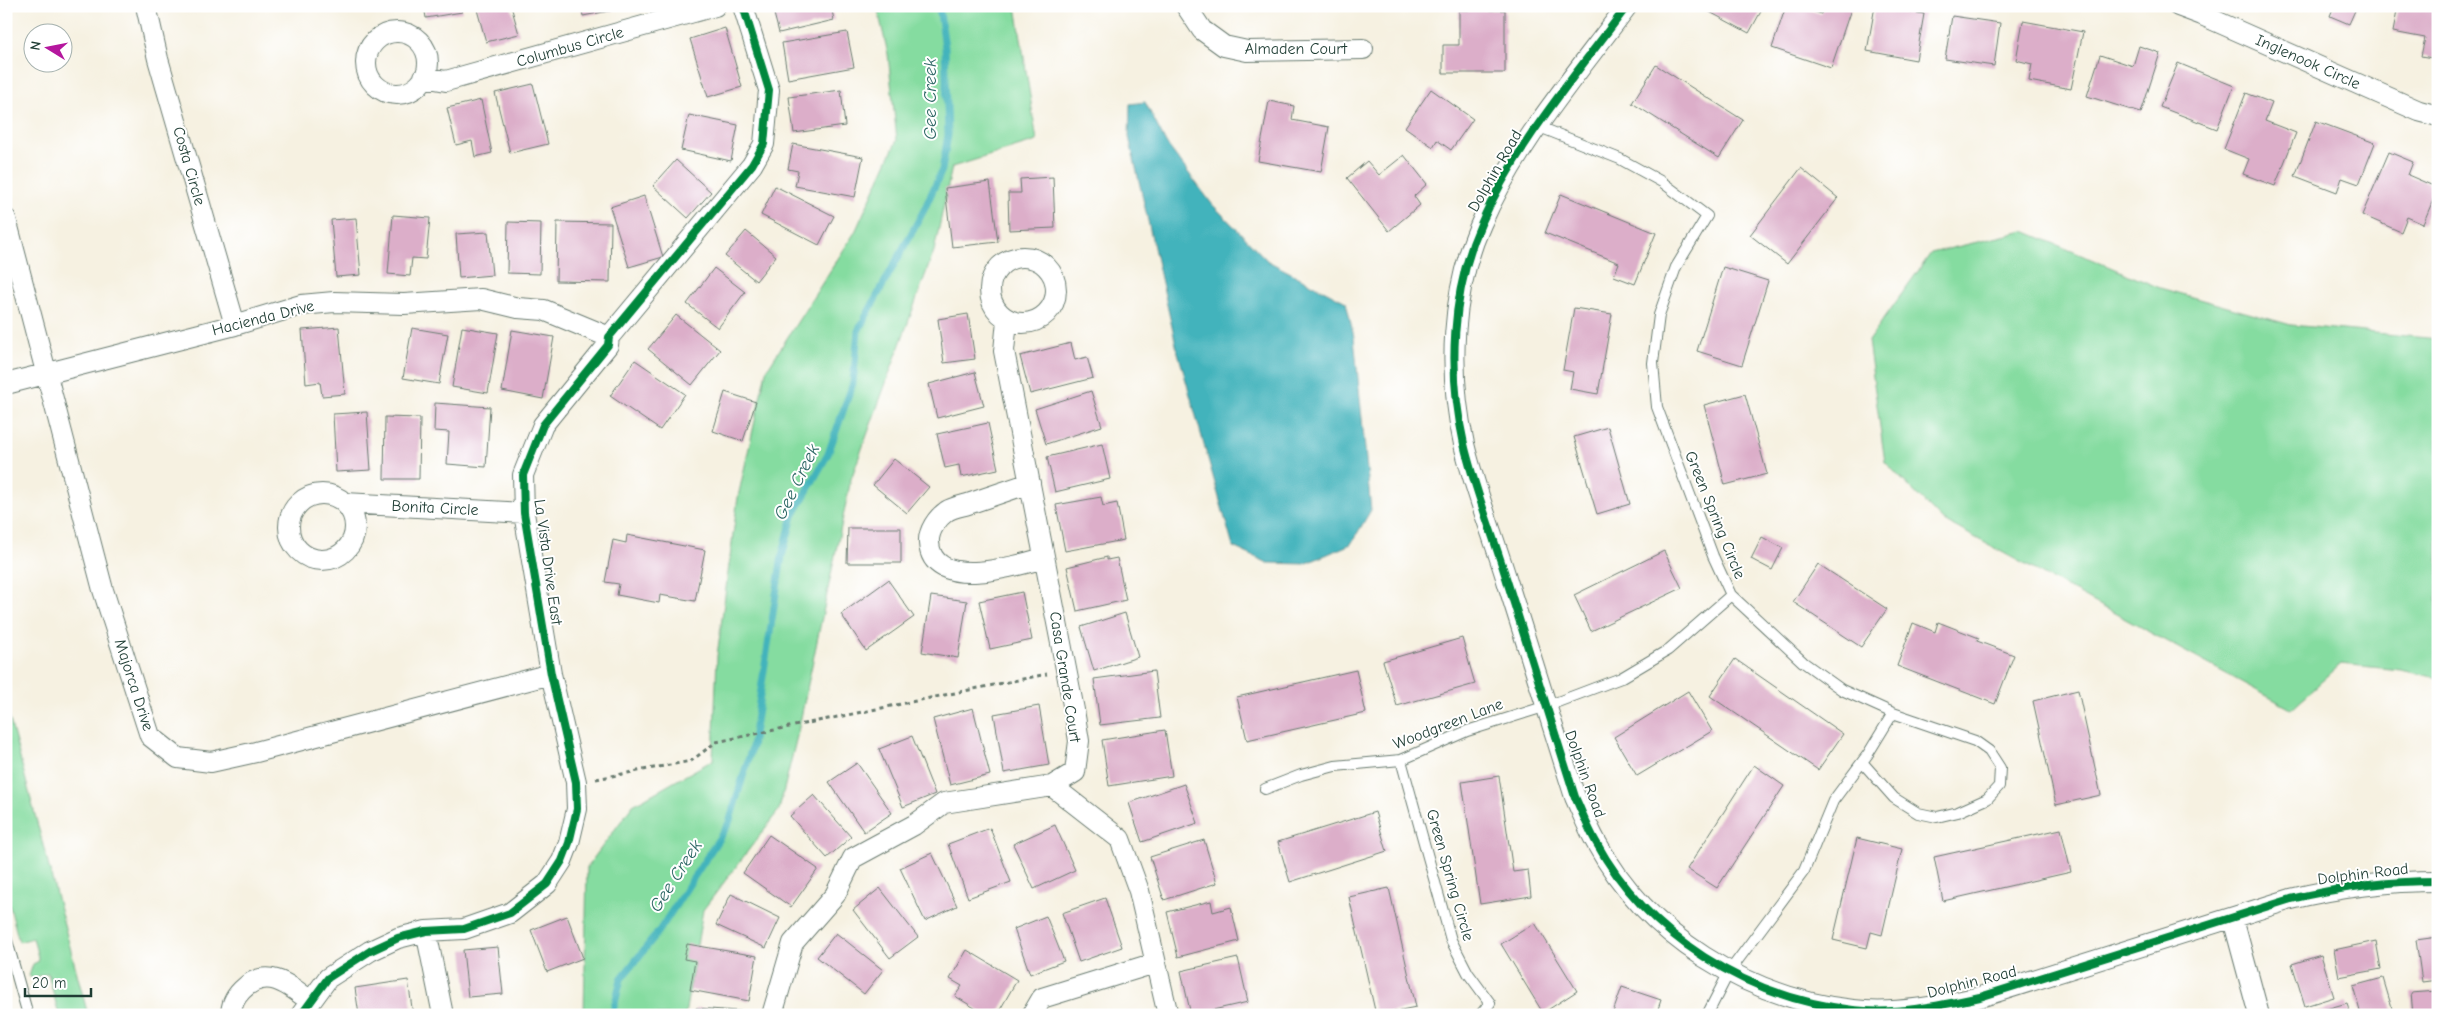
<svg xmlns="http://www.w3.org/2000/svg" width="2444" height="1021" font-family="'Comic Neue',sans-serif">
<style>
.green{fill:#85dca0;stroke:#528c6a}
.water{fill:#43b3bc;stroke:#317878}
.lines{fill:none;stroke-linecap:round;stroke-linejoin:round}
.stream{stroke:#43b3bc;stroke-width:7}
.building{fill:#dcaec9}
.lane-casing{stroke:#6a7c71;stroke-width:12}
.street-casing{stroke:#6a7c71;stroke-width:22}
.path{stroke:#6a7c71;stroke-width:3;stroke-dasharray:4 4;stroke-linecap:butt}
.lane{stroke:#fff;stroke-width:10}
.street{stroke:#fff;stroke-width:20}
.cycleway-casing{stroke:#fff;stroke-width:11}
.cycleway{stroke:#00873e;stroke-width:8}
.labels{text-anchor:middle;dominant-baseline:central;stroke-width:4;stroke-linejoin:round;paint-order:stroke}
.street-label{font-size:16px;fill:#1f3d34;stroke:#fff}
.water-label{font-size:18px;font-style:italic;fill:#2c6664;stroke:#fff}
</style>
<rect width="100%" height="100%" fill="#fff"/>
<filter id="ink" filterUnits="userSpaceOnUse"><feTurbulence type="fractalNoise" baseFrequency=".02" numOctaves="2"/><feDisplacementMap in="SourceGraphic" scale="10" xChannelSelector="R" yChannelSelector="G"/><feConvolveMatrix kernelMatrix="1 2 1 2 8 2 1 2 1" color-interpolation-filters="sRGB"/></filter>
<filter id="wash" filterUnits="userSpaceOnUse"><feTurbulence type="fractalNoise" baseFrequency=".0096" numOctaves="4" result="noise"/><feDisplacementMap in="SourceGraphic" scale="20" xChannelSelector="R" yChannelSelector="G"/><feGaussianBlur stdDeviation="1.12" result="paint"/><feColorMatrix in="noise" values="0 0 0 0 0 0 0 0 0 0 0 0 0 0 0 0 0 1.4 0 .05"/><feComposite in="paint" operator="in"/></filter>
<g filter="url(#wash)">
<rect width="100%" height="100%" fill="#f6f1e1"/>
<!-- green -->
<path class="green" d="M877,6H1016L1037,141L952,167L934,251L851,479L798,732L779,810L703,910L685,1015H584L587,867L633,805L713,760L717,656L738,497L766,371L855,232L897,140L888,54Z
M2024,231L2160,288L2291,325L2438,339V678L2401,670L2341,664L2291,709L1941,519L1885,462L1868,341L1931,253Z
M6,705L88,1015H59L48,973L32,978L29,976L33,964L39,961L33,938L19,942L10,907L6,902Z"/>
<!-- water -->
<path class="water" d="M1145,102L1166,143L1212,204L1268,261L1346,302L1354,337L1371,510L1351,544L1305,564L1268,563L1233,547L1177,349L1129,137L1130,104Z"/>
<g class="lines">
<!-- stream -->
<path class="stream" d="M612,1015L621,979L659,931L729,823L752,747L782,556L793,516L828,454L853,383L858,331L924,210L942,170L948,135L945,47L939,6"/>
</g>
<g id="blocks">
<!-- building -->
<path class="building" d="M424,6H461L462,12L426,18Z
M476,6H511L519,34L486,42Z
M581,6H613L614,10L583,16Z
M772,6H831L834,20L779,33Z
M1708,6H1764L1749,33L1706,10Z
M1786,6H1798L1821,14L1824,6H1852L1831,68L1772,48Z
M1875,6L1924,14L1916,60L1867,51Z
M2334,6H2357L2349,24L2330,16Z
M2398,6H2438V59L2421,56L2425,38L2393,32Z
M1459,10H1505V73H1443V45H1459Z
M1952,16L2000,23L1994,66L1945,59Z
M2023,21L2083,32L2071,89L2029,81L2032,64L2016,60Z
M725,28L742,87L708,97L690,39Z
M847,32L854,67L788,79L782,43Z
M2139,46L2160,53L2141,113L2087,96L2100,55L2133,66Z
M2178,63L2234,86L2217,129L2160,107Z
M1656,65L1743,120L1719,158L1632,103Z
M533,84L548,144L510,153L495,93Z
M1431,89L1473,119L1451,150L1437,140L1433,147L1405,127Z
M841,90L845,126L794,133L789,97Z
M2246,93L2272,103L2265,121L2296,133L2275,186L2243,174L2249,159L2224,149Z
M481,100L492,153L475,157L472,141L456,145L447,108Z
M1269,101L1294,106L1292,120L1329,127L1321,172L1258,161Z
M689,115L738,125L731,161L681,150Z
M2316,121L2375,143L2359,184L2342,178L2337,192L2295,176Z
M793,144L863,157L855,197L795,186L798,171L788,169Z
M2389,152L2413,162L2408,175L2438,188L2423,224L2407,217L2401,232L2362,215Z
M1404,155L1427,184L1414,196L1420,205L1389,231L1347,178L1367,161L1379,175Z
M676,160L711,192L688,218L653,186Z
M1801,168L1838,198L1787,264L1750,235Z
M1053,177L1055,228L1009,230L1008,193H1021L1020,179Z
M990,182L998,242L952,247L945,188Z
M775,186L834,216L819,245L761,215Z
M1561,194L1656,233L1635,284L1614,276L1619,263L1545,233Z
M644,196L663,257L629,267L610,207Z
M393,215L430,218L426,259L412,258L410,276L388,274Z
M356,218L361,275L336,277L331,220Z
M508,222L541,223L540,274L507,273Z
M557,222L611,223L610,282L556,281Z
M746,231L776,256L756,281L725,256Z
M488,232L492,275L459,278L456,234Z
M1723,267L1768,281L1742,365L1697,351Z
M714,268L745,292L718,328L687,304Z
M1574,308L1612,314L1598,394L1570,389L1573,372L1563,370Z
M968,314L975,359L944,363L938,319Z
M676,315L720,350L692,385L648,349Z
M339,327L345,394L322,396L320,382L306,384L302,330Z
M462,327L498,333L488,393L452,387Z
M412,328L448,334L439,384L403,378Z
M512,330L554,337L543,399L502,391Z
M1071,343L1075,360L1087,357L1093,378L1030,394L1020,356Z
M635,360L685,394L660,430L610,396Z
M975,372L984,406L937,418L929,384Z
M1091,391L1102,426L1046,444L1035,409Z
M725,392L756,402L743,441L713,431Z
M1745,394L1767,474L1725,485L1704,405Z
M435,403L490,407L486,467L447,464L449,432L434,431Z
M367,412L371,470L336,472L333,414Z
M385,417L420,418L419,479H384Z
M988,423L998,469L961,477L959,465L945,468L937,434Z
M1608,427L1630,504L1597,514L1574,437Z
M1102,444L1110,479L1055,492L1047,457Z
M894,459L929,487L907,513L873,485Z
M1101,497L1103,506L1117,503L1124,540L1065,551L1056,505Z
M848,528H901V563H847Z
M627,535L705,550L695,601L660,595L659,603L617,595L619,584L605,582L613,540L626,543Z
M1762,537L1783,548L1772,570L1751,559Z
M1664,551L1682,588L1591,631L1574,595Z
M1107,557V560L1117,558L1126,600L1077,611L1067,567Z
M1818,564L1887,609L1861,647L1793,602Z
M888,580L914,617L866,651L841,614Z
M1022,592L1032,640L990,649L979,601Z
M931,596L967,601L958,658L922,652Z
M1125,613L1138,657L1094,671L1081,627Z
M1938,622L1979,638L1977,641L2014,655L1995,704L1897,666L1913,623L1935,632Z
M1462,638L1475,684L1397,706L1383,661Z
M1735,659L1843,734L1818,770L1710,696Z
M1356,670L1366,713L1247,740L1237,697Z
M1154,671L1160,718L1100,725L1094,679Z
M2078,690L2101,795L2056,805L2033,701Z
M1688,691L1712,731L1637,776L1614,737Z
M1039,706L1049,765L1004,773L994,714Z
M973,708L990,775L950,785L933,719Z
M1165,730L1172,776L1109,786L1102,740Z
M912,736L935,794L903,807L879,749Z
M857,763L892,813L864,832L829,782Z
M1754,765L1784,786L1717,888L1687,869Z
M1499,776L1513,872L1528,870L1531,896L1480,904L1462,782Z
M1184,784L1198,823L1142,842L1129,803Z
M814,795L851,837L827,858L790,816Z
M1375,812L1387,851L1290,882L1278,842Z
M1055,825L1075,870L1034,889L1013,844Z
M990,828L1011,882L968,898L948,844Z
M2061,829L2071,872L1943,901L1934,857Z
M769,835L818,869L791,907L743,873Z
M1857,838L1902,849L1882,935L1871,932L1867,948L1833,940Z
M1204,840L1217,883L1164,900L1150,857Z
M932,853L957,906L925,921L900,868Z
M880,888L918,937L890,958L853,910Z
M1389,888L1416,1007L1376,1015L1349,897Z
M731,894L780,918L766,948L716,925Z
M1105,898L1122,947L1079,962L1062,913Z
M1211,901L1213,912L1231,907L1239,941L1178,957L1167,912Z
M567,916L583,958L547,972L531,930Z
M1046,916L1064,961L1030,974L1014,929Z
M1535,923L1577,991L1543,1013L1501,944Z
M836,933L883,970L864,994L817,957Z
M2438,937V980L2422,982L2416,940Z
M2376,941L2381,969L2339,977L2334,950Z
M687,944L757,956L749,1001L690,990L695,961L684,959Z
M498,947L503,994L468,997L463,950Z
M967,950L1017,980L997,1015H986L955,996L962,986L950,979Z
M2321,955L2334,997L2305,1006L2292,964Z
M1238,958L1248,1002L1191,1015L1181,971Z
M2383,978L2394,1015H2361L2353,986Z
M408,980L413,1015H359L355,988Z
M1622,987L1661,1000L1656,1015H1612Z
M2438,991V1015H2413L2411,993Z
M2347,1003L2351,1015H2308V1014Z
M696,1008L751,1012L750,1015H695Z
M807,1013H864V1015H807Z"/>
</g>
</g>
<g filter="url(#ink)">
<use href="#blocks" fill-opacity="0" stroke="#6a7c71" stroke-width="1"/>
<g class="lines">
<defs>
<path id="lane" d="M1537,126L1620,159L1662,182L1707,216L1676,267L1659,315L1653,363L1657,407L1713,556L1731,595L1803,662L1842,690L1893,713L1975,741L1989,751L2000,768L1999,786L1987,799L1958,812L1937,817L1918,813L1894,798L1862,762
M1401,760L1451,940L1468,973L1490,1003L1480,1015
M1265,789L1301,775L1335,766L1401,760L1467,731L1547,706L1621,678L1668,650L1731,595
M6,937L28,1015
M1707,1015L1729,972L1804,871L1833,801L1868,754L1893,713"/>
<path id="street" d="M146,6L158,59L235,325
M1186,6L1202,30L1224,46L1247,51L1363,49
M1627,6C1575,76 1516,144 1481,224C1451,291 1448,373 1464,444C1475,491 1494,537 1508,584C1531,655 1553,726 1575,797C1582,812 1588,828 1596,842C1647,936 1747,998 1853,1010C1895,1015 1939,1006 1980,997L2291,899C2340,887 2387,881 2438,881
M2178,6L2202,15L2419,111L2438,116
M366 63a31 31 0 1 1 62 0a31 31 0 1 1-62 0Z
M424,77L446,81L715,6
M6,219L103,590L150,736L178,758L211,762L256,752L551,674
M990 290a33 33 0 1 1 66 0a33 33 0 1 1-66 0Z
M6,384L235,325L301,305L334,302L404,304L481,299L518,308L544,310L609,337
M1030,483C1009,490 989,497 968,504C962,506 953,507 947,511C937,518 928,531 929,543C932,592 1016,566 1044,558
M289 527a33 33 0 1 1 66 0a33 33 0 1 1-66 0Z
M345,503L524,513
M1052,786L1120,839L1139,891L1168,1015
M2233,919L2259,1015
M426,931L443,1015
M231,1015C231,1005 235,997 242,990C266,966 288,984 310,1001
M301,1015L328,978L370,951L398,938L426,931L464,929L510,913L547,884L562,861L569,843L577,809L576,782L551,674L524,513L523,475L543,425L608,345L609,337L752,165L764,144L769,90L743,6
M772,1015L793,943L835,895L853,858L914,825L944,803L1052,786L1075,772L1079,741L1074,710L1004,351L1007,320
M1032,1015L1042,998L1155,963"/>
</defs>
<!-- lane casing -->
<use href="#lane" class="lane-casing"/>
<!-- street casing -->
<use href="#street" class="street-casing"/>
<!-- path -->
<path class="path" d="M596,779L691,761L716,742L1047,674"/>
<!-- lane -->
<use href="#lane" class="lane"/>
<!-- street -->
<use href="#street" class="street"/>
<defs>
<path id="cycleway" d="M1627,6C1575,76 1516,144 1481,224C1451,291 1448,373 1464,444C1475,491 1494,537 1508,584C1531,655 1553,726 1575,797C1582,812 1588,828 1596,842C1647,936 1747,998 1853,1010C1895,1015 1939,1006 1980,997L2291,899C2340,887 2387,881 2438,881
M301,1015L328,978L370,951L398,938L426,931L464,929L510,913L547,884L562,861L569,843L577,809L576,782L551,674L524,513L523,475L543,425L608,345L609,337L752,165L764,144L769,90L743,6"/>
</defs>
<!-- cycleway casing -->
<use href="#cycleway" class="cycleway-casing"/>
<!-- cycleway -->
<use href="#cycleway" class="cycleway"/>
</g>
</g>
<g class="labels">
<!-- street labels -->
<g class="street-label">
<text transform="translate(570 47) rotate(-16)">Columbus Circle</text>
<text x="1296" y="49">Almaden Court</text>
<text transform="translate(2308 62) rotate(24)">Inglenook Circle</text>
<text transform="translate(189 166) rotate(74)">Costa Circle</text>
<text transform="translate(1495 171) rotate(-60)">Dolphin Road</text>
<text transform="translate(263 318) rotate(-14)">Hacienda Drive</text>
<text transform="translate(435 508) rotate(3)">Bonita Circle</text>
<text transform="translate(1715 515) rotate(68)">Green Spring Circle</text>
<text transform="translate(548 562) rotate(82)">La Vista Drive East</text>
<text transform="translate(1065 677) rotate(81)">Casa Grande Court</text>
<text transform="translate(134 685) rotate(72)">Majorca Drive</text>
<text transform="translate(1448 724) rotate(-21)">Woodgreen Lane</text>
<text transform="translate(1585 774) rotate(70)">Dolphin Road</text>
<text transform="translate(2363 874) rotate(-7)">Dolphin Road</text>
<text transform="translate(1450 875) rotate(74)">Green Spring Circle</text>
<text transform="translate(1972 982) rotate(-14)">Dolphin Road</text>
</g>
<!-- water labels -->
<g class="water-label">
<text transform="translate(930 99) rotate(-90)">Gee Creek</text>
<text transform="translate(797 482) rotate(-64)">Gee Creek</text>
<text transform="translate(676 876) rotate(-57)">Gee Creek</text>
</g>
</g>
<!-- margin -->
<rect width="2444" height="1021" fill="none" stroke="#fff" stroke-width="25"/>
<!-- north arrow -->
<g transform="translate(48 48) rotate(280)"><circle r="24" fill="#ffffff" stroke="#a5b1ae"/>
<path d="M0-4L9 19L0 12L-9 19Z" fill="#b5179e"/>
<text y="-8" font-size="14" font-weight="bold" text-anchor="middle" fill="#1f3d34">N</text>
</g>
<!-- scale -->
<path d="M25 988v8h66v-8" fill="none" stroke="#1f3d34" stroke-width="2.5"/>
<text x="32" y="988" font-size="15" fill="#1f3d34" stroke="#ffffff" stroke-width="4" paint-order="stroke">20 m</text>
</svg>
